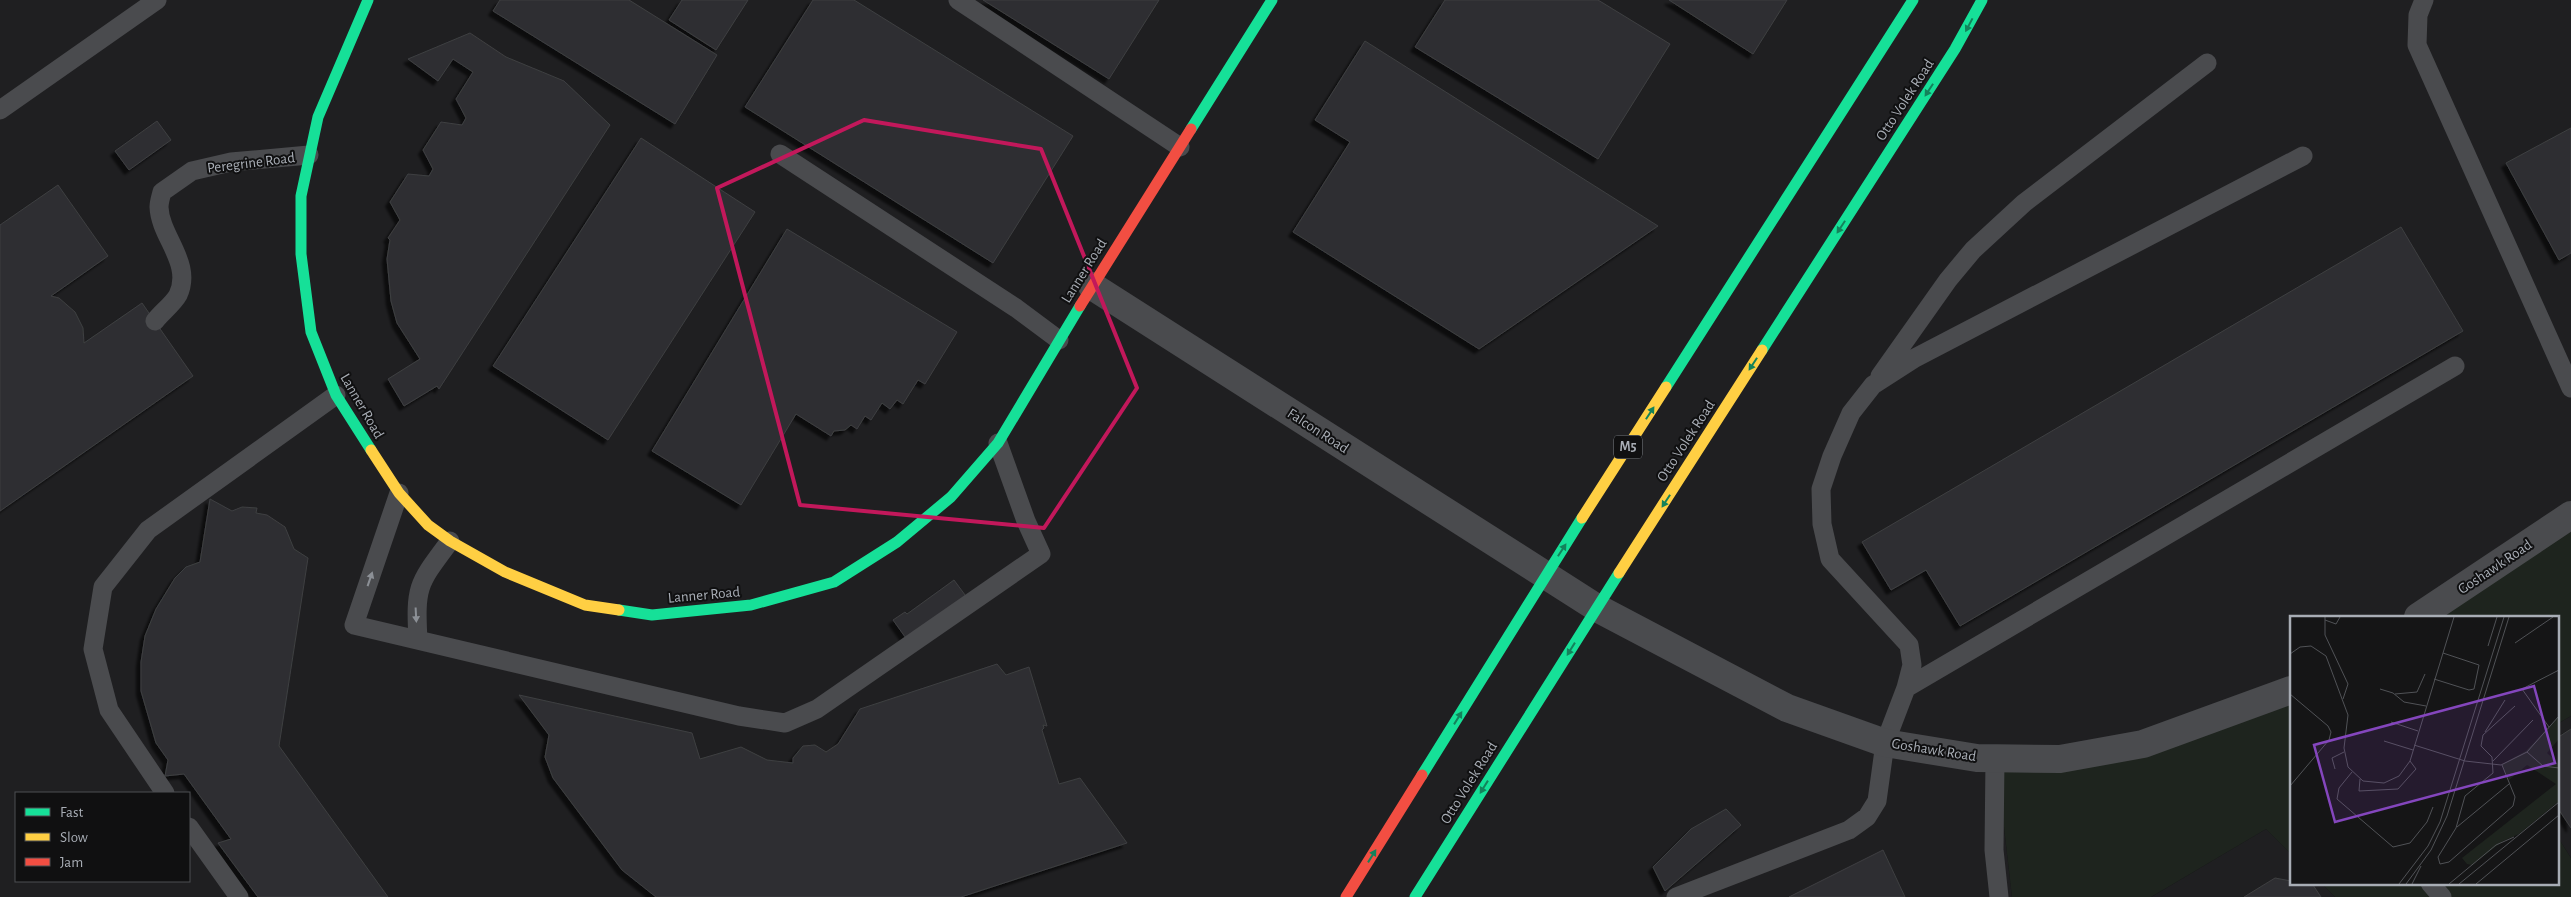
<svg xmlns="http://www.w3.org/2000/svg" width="2571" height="897" font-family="'Alegreya Sans',sans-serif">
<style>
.built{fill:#1f1f21;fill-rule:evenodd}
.green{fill:#1e241e}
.building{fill:#2e2f30;stroke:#3e3f42;filter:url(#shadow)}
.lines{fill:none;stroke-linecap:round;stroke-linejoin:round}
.lane{stroke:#4a4b4e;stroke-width:19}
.street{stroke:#4a4b4e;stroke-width:28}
.fast{stroke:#16e098;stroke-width:11}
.slow{stroke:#ffcf43;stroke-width:11}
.jam{stroke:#f24e42;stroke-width:11}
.oneway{fill:#13825b}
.oneway2{fill:#8c9096}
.marked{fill:none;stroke:#c2185b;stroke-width:4;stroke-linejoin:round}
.labels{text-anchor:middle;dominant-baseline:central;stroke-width:4;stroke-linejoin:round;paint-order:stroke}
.shield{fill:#101011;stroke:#7a7e84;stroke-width:1}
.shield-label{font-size:14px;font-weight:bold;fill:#a8adb5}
.street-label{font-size:15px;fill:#a8adb5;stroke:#101011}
.inset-road{fill:none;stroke:#505256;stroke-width:1}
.view{fill:#8446bd;fill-opacity:0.15;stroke:#8446bd;stroke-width:2.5}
.inset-edge{fill:none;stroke:#a8adb5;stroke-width:2.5}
</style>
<defs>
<filter id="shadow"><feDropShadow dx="-4.5" dy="4.5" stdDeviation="1" flood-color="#0009"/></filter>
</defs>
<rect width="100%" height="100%" fill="#151516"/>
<!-- built -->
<path class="built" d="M0,0H2571V515L2404,617H2291V685L2143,743L1996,757L2012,897H0ZM16,793H189V881H16Z
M2571,716V858L2557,836V724Z
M2266,829L2291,854V883H2321L2335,897H2151Z"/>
<!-- green -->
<path class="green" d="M2571,515V716L2557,724V617H2404Z
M2291,685V854L2266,829L2151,897H2012L1996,757L2059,756Z
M2557,836L2571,858V897H2335L2321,883H2557Z"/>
<!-- building -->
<path class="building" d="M500,0H629L717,55L675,124L493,11Z
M682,0H748L716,50L669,20Z
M813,0H854L1073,136L993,263L745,107Z
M983,0H1159L1109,79Z
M1445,0H1598L1670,44L1598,159L1415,47Z
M1669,0H1787L1753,54Z
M470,33L506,57L564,81L610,125L439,389L437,386L404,406L388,379L420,359L397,323L391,301L387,259L390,240L388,238L400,220L390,202L408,174L429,176L433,169L423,150L441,122L462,125L466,118L456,99L473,72L453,59L438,81L408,59Z
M1365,41L1658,226L1479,349L1293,232L1350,142L1315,120Z
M157,121L171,140L129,170L115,151Z
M2571,128V253L2559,260L2506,163Z
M641,138L755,212L608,440L493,366Z
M58,185L108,256L51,296L59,298L75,312L83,328L84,343L142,303L193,376L0,511V225Z
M2401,227L2463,331L1960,626L1926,570L1891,590L1862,542Z
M787,229L957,332L925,384L918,380L903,404L897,400L890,409L882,403L871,420L865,416L857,429L851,425L845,430L834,431L831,436L796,414L741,505L652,451Z
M210,499L232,511L242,507L257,508L256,513L267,515L285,527L294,549L308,558L279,746L388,897H258L218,843L231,839L184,774L165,776L168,760L156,743L141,691V662L145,636L156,609L175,578L186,567L200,562Z
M954,580L968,599L908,641L893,620L905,612L907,614Z
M997,664L1006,675L1029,667L1047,726L1043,725L1044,728L1042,730L1059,784L1080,778L1127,843L961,897H656L622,870L553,778L545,757L549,735L519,695L692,733L700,759L741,747L767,760L793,763V758L803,746L815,745L826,752L838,744L860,709Z
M2571,729V828L2557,807V738Z
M1726,809L1741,825L1665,891L1653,867L1691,829Z
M1883,850L1905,897H1789Z
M2275,878L2291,881V883L2313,885L2321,897H2244Z"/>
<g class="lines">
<!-- lane -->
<path class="lane" d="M958,0L1180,147
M2424,0L2418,15L2417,45L2571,388
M0,110L157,0
M780,154L1016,308L1059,340
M155,321C161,313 173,304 178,295C193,263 160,237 159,207C159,202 161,196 162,192L192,171L231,162L309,155
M1880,376L1948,280L1973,250L2024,203L2207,63
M399,493L354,625L739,716L785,723L817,709L1041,554L1026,521L998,443
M418,640C415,585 418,584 450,541
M1906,688L2455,366
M1995,759L1994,850L1999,897
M165,793L109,710L93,649L103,587L148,530L336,395
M189,827L239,897
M2430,883L2442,897
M1676,897L1849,830L1867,817L1877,801L1885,743L1906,688L1912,665L1909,645L1830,559L1822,524L1821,489L1832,456L1851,413L1873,385L1915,358L2303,156"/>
<!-- street -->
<path class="street" d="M1092,286L1597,608L1787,708L1885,743L1977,758L2060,759L2143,744L2291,690
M2418,617L2571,515"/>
<!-- fast -->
<path class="fast" d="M368,0L318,117L301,196V254L311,332L336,395L371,450
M1191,129L1272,0
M1762,350L1955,49L1982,0
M1666,387L1913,0
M619,610L652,615L751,605L834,582L897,542L951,497L998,443L1080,306
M1422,775L1582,518
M1415,897L1619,573"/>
<!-- slow -->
<path class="slow" d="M371,450L399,493L428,525L450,541L505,572L585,605L619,610
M1582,518L1666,387
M1619,573L1762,350"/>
<!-- jam -->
<path class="jam" d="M1080,306L1191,129
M1346,897L1422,775"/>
</g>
<!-- one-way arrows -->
<defs><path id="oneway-solid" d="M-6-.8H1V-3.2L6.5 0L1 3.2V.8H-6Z" transform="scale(1.25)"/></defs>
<g class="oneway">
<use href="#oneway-solid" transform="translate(1969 25) rotate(118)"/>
<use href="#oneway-solid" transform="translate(1929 90) rotate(123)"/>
<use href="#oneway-solid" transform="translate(1841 227) rotate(123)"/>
<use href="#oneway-solid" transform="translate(1753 364) rotate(123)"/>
<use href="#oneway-solid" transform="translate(1650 413) rotate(-57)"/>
<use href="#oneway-solid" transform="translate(1666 501) rotate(123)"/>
<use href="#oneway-solid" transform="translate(1562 550) rotate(-57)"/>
<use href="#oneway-solid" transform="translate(1571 649) rotate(122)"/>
<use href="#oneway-solid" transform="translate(1458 718) rotate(-58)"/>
<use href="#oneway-solid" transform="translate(1484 787) rotate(122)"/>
<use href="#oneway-solid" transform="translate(1372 856) rotate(-58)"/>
</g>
<g class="oneway2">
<use href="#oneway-solid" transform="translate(370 579) rotate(-71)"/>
<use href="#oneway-solid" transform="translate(416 615) rotate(87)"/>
</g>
<!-- marked area -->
<path class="marked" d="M864,120L1041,149L1137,388L1044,528L800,505L717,188Z"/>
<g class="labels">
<!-- shield labels -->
<rect class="shield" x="1614" y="435.5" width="28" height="23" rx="4"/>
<g class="shield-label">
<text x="1628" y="447">M5</text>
</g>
<!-- street labels -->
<g class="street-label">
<text transform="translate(1905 100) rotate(-57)">Otto Volek Road</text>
<text transform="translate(251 163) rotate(-7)">Peregrine Road</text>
<text transform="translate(1084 271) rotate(-58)">Lanner Road</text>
<text transform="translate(362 406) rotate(60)">Lanner Road</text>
<text transform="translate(1318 431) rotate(33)">Falcon Road</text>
<text transform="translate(1686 441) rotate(-57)">Otto Volek Road</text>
<text transform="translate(2495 567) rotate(-34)">Goshawk Road</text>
<text transform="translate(704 595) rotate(-5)">Lanner Road</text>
<text transform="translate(1934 750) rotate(9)">Goshawk Road</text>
<text transform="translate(1469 783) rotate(-58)">Otto Volek Road</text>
</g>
</g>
<!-- overview -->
<g transform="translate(2290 616)">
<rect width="269" height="269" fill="#151516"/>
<path d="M269,100V123L257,137L269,148V185L229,218L213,225L182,249L177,248L172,242L266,168L237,149L219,164L212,148L236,135Z" fill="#1e241e"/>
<path class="inset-road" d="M35,1V19L58,68L53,83M35,4L46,8L50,1M225,27L263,1M198,30L207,1M0,38L10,31L21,30L36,40L58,99L54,132L58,151L73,165L94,167L109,160L120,145L164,1M144,63L179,74L184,73L189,49L153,37M90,73L103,77L114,86L136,90M0,78L38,110L41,116L39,124L0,170M105,78L127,76L135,58M101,106L128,115M259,111L232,73L269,54M195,116L215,84M94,125L123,134M124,129L175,145L211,149L237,136L269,100M237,136L253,150L269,152M203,145L243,104M212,149L225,181L223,190L159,246L150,248L148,241L166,212L175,180L203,157L202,141L191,130L193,119L225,90M45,153L42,142L54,136M62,156L49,172L47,183L103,231L120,227L137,206L143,191M70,163L69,175L108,173L126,153L120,145M167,211L219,168M109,268L138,230L150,206L214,1M116,268L141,234L157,200L219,1M122,268L131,250M159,268L206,229L224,221M169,268L269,186M186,268L269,199"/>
<path class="view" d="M244,70L265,147L45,206L24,129Z"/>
<rect width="269" height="269" class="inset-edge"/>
</g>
<!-- legend -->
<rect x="15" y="792" width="175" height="90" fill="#101011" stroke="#4d4f53"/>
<rect x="25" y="808" width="25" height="8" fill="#16e098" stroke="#4d4f53"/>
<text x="60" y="817" font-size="15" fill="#a8adb5">Fast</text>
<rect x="25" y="833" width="25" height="8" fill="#ffcf43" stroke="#4d4f53"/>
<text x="60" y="842" font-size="15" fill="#a8adb5">Slow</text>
<rect x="25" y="858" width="25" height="8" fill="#f24e42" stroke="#4d4f53"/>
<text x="60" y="867" font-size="15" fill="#a8adb5">Jam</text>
</svg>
